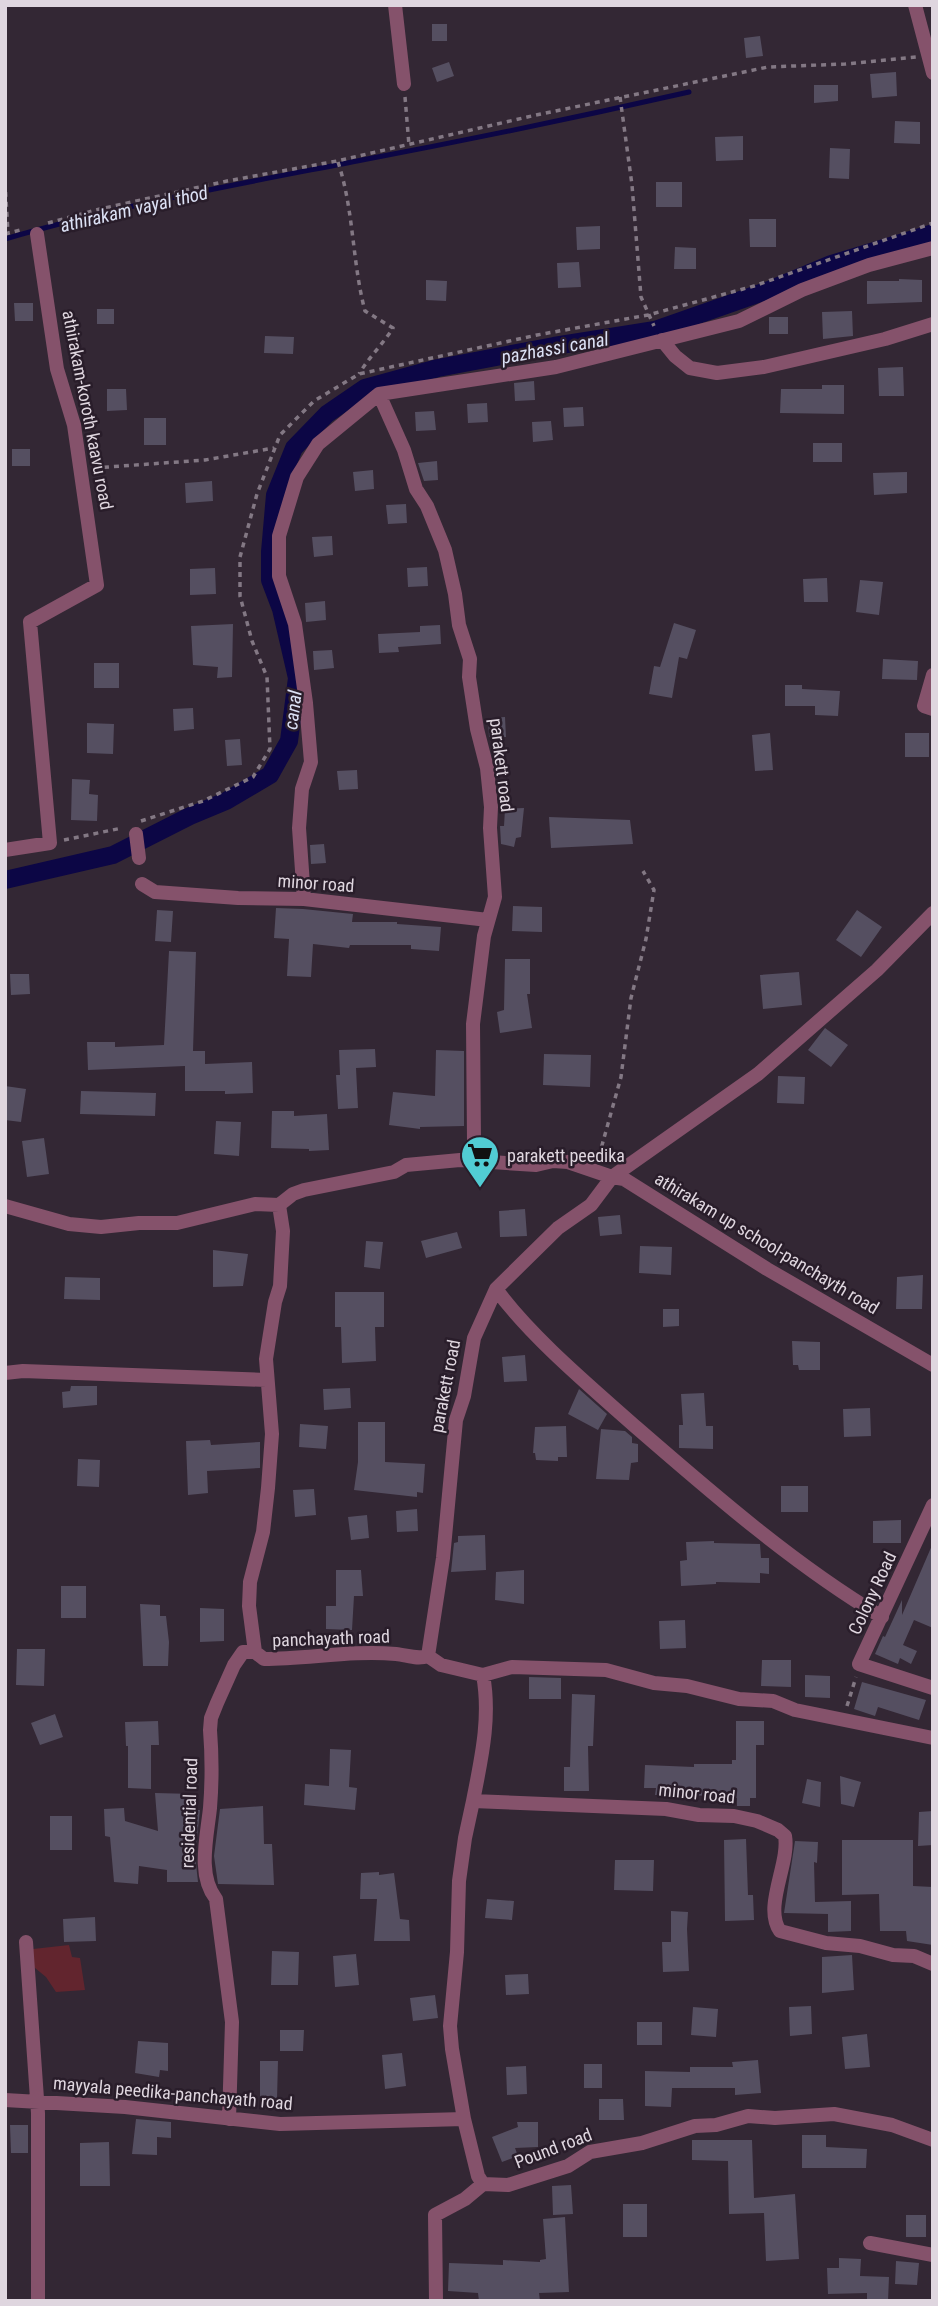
<svg xmlns="http://www.w3.org/2000/svg" width="938" height="2306" font-family="'Roboto Condensed',sans-serif">
<style>
.green{fill:#62252e}
.lines{fill:none;stroke-linecap:round;stroke-linejoin:round}
.stream{stroke:#0c0645;stroke-width:5}
.canal{stroke:#0c0645;stroke-width:18}
.building{fill:#554f61}
.path{stroke:#837884;stroke-width:3.5;stroke-dasharray:5 5;stroke-linecap:butt}
.street{stroke:#85526b;stroke-width:14}
.labels{text-anchor:middle;dominant-baseline:central;stroke-width:5;stroke-linejoin:round;paint-order:stroke}
.street-label{font-size:18px;fill:#dfd6df;stroke:#291d2a}
.poi-label{font-size:18px;fill:#dfd6df;stroke:#291d2a;text-anchor:start}
.water-label{font-size:19px;font-style:italic;fill:#dce1f5;stroke:#291d2a}
</style>
<rect width="100%" height="100%" fill="#332734"/>
<!-- green -->
<path class="green" d="M69,1945L72,1957L80,1958L85,1990L56,1992L46,1977L29,1963L33,1949Z"/>
<g class="lines">
<!-- stream -->
<path class="stream" d="M5,239C121,205 239,184 357,161C468,140 579,117 689,92"/>
<!-- canal -->
<path class="canal" d="M5,880L113,855L190,816L226,801L270,775L289,741L297,678L281,609L270,580V552L275,495L294,448L327,414L365,388L438,368L554,346L655,330L769,290L831,264L933,233"/>
</g>
<!-- building -->
<path class="building" d="M432,24H447V41H432Z
M760,36L763,56L746,58L744,38Z
M449,62L454,76L437,82L432,68Z
M896,72L897,96L872,98L870,74Z
M814,85H838V101L814,103Z
M895,121L920,122V144L894,143Z
M743,136V160L716,161L715,137Z
M830,148L850,149L849,179L829,178Z
M656,182H682V207H656Z
M749,219H776V247H750Z
M600,226V249L577,250L576,227Z
M675,247L696,248V269H674Z
M579,262L581,287L558,288L557,263Z
M899,279L922,280V302L867,304V281H899Z
M426,280L447,281L446,301L426,300Z
M14,303H33V321H15Z
M97,309H114V324H97Z
M852,311L853,336L823,339L822,312Z
M769,317H788V334H769Z
M265,336L294,337L293,354L264,353Z
M903,367L904,396H879L878,368Z
M534,381L535,400L515,401L514,383Z
M822,385H844V414L780,413L781,389H822Z
M107,389H126L127,410L107,411Z
M487,403L488,422L468,423L467,404Z
M583,407L584,426L564,427L563,408Z
M434,411L436,430L416,431L415,412Z
M144,418H166V445H144Z
M551,421L553,440L533,442L532,422Z
M813,443H842V462H813Z
M12,449H30V466H12Z
M437,461L438,480L424,481L418,463Z
M373,470L374,489L355,491L353,472Z
M907,472V493L874,495L873,473Z
M212,481L213,501L186,503L185,483Z
M406,504L407,523L388,524L386,505Z
M332,536L333,555L314,557L312,537Z
M427,567L428,586L408,587L407,568Z
M215,568L216,594L190,595V569Z
M827,578L828,602H804L803,579Z
M860,580L883,582L879,615L856,612Z
M325,601L326,620L306,622L305,603Z
M674,623L696,630L687,659L679,657L672,698L649,694L654,666L660,667Z
M233,624L232,677L217,678L218,667L193,665L191,626Z
M440,625L441,644L398,647L399,652L379,653L378,634L420,632V626Z
M332,650L334,668L314,670L313,651Z
M883,659L918,661L917,680L882,679Z
M94,663H119V688H94Z
M785,685H802V689L840,691L838,716L815,715V706H785Z
M193,708L194,729L174,731L173,709Z
M505,717L506,737H489L488,718Z
M87,723L114,724L113,754L87,753Z
M770,733L773,770L755,771L752,735Z
M905,733H929V757H905Z
M240,739L242,765L227,766L225,740Z
M357,770L358,789L339,790L337,771Z
M72,779L90,780L89,794L98,795L97,821L71,820Z
M524,808L521,837L516,838L514,847L501,844L500,826H504L505,809Z
M549,817L630,820L633,844L551,848Z
M324,844L326,863L311,864L310,845Z
M513,906L542,907V932L512,931Z
M276,908L303,909L353,914L352,922H397V924L441,927L439,951L411,949V945H350L349,948L313,944L311,977L287,976L289,939L274,938Z
M157,910L173,911L171,942L155,941Z
M857,910L882,927L861,957L836,940Z
M169,951L196,952L193,1051H205V1064L252,1062L253,1093L225,1094V1091H185V1066L88,1070L87,1042H115V1047L164,1045Z
M505,959H530V994H527L532,1028L500,1033L497,1012L504,1010Z
M799,972L802,1005L763,1009L760,975Z
M10,974H29L30,994L11,995Z
M825,1028L848,1045L831,1067L808,1050Z
M375,1049L376,1067L356,1068L358,1108L338,1109L336,1075H340L339,1050Z
M436,1050L464,1051V1126L420,1127V1129L389,1125L393,1092L435,1096Z
M544,1054L591,1055L590,1087L543,1085Z
M778,1076L805,1077L804,1104L777,1103Z
M5,1086L26,1089L21,1122L5,1120Z
M81,1091L156,1093L155,1116L80,1114Z
M272,1111H294V1116L327,1114L329,1150L309,1151V1149L271,1148Z
M216,1121L241,1122L239,1156L214,1154Z
M44,1138L49,1174L27,1177L22,1141Z
M525,1209L527,1236L500,1237L499,1211Z
M620,1215L622,1234L600,1236L598,1217Z
M457,1232L462,1248L426,1258L421,1241Z
M366,1241L383,1242L380,1269L364,1267Z
M640,1246L672,1247L671,1275L639,1273Z
M213,1250L248,1254L243,1286L213,1287Z
M923,1275L922,1309H896L897,1277Z
M65,1277L100,1278V1300L64,1299Z
M335,1292H384V1327H375L376,1361L342,1363L341,1327H335Z
M663,1309H679V1326L663,1327Z
M792,1341L820,1342V1370H799L798,1365H793Z
M525,1355L527,1381L504,1382L502,1357Z
M71,1386H97V1405L63,1408L62,1392L70,1391Z
M350,1388L351,1408L324,1410L323,1389Z
M579,1389L607,1414L598,1430L568,1414Z
M704,1393L706,1426H713V1449L679,1448V1425H683L681,1394Z
M870,1408L871,1436L844,1437L843,1409Z
M358,1422H385V1462L425,1464L423,1493L417,1492V1497L354,1490L358,1462Z
M300,1424L328,1426L326,1449L299,1447Z
M566,1426L567,1457H558V1461L536,1460L535,1453H533L535,1427Z
M601,1429L625,1431L632,1437V1443L638,1444V1462L631,1463L629,1480L596,1479Z
M210,1440L211,1445L260,1442V1468L207,1471L208,1493L188,1495L186,1441Z
M78,1459L100,1460L99,1487L77,1486Z
M781,1486H808V1512H781Z
M314,1489L316,1515L295,1517L293,1490Z
M417,1509L418,1531L397,1532L396,1511Z
M367,1515L369,1538L351,1540L348,1517Z
M901,1520V1543H873V1521Z
M485,1535L486,1570L451,1572L454,1543L458,1542V1536Z
M714,1541V1543L760,1544L761,1558H769V1574L760,1573V1583L716,1582V1584L681,1586L680,1561L687,1560L686,1542Z
M933,1543V1628L914,1620L903,1645L917,1651L911,1664L900,1658L898,1664L875,1654L883,1636L885,1637L902,1600V1615Z
M336,1570H361L363,1596H354L352,1630L326,1629V1606H336Z
M524,1570V1604L495,1600L496,1572Z
M61,1586H86V1618H61Z
M140,1604L160,1605V1616H166L169,1642L168,1666H143Z
M200,1608L224,1609V1641L200,1642Z
M685,1620L686,1648L660,1649L659,1621Z
M17,1649H45L44,1686L16,1685Z
M762,1660H791V1687L761,1686Z
M805,1675L830,1676V1698L805,1697Z
M529,1677L561,1678V1699H529Z
M862,1682L926,1700L919,1720L878,1707L875,1716L854,1709Z
M572,1694L595,1695L593,1746H588L589,1791H564V1767H570Z
M55,1714L63,1737L40,1745L31,1723Z
M158,1721L159,1745H151V1789L128,1788V1746H126L125,1722Z
M736,1721H764V1745H756V1798H750V1806H737V1798H732V1796L655,1795L656,1788H644L645,1765L694,1767V1764H732V1760H736Z
M330,1749L351,1750L349,1787L357,1788L355,1810L304,1805L305,1784L329,1786Z
M840,1776L861,1782L854,1807L841,1804Z
M807,1779L821,1782L820,1807L802,1803Z
M155,1793L194,1794L195,1810H200L195,1855L198,1882H167V1870L139,1866L138,1884L114,1882L110,1837L105,1836L104,1809L124,1808L125,1821L158,1831Z
M263,1806L264,1844H272L274,1885L218,1884L214,1856L220,1809Z
M933,1811V1845L918,1846L919,1812Z
M50,1816H72V1850H50Z
M746,1839L748,1895H753L754,1920L725,1921L724,1840Z
M842,1840H913V1886L933,1887V1945L907,1941L906,1931H880L879,1894L842,1895Z
M795,1841L818,1842L817,1863L814,1862L815,1902L851,1901V1931L828,1932V1914L784,1913Z
M615,1860H654L653,1891L614,1890Z
M379,1872V1875L394,1873L400,1919L409,1920L410,1941H374L377,1899H360L361,1873Z
M487,1899L514,1901L512,1920L485,1918Z
M671,1911L688,1912L687,1929L689,1971L663,1972L662,1942H671Z
M95,1917L96,1941L64,1942L63,1919Z
M272,1951L299,1952L298,1985H271Z
M356,1954L359,1985L335,1987L333,1956Z
M852,1955L854,1990L822,1993V1957Z
M528,1974L529,1994L506,1995L505,1975Z
M435,1995L438,2018L413,2021L410,1998Z
M811,2006L812,2034L790,2036L789,2007Z
M693,2007L718,2009L716,2037L691,2035Z
M637,2022H662V2045H637Z
M280,2030H304L303,2051H280Z
M867,2034L870,2067L845,2069L842,2037Z
M138,2041L168,2043V2071L160,2070L159,2077L135,2073Z
M402,2053L406,2086L385,2089L382,2055Z
M758,2060L761,2093L735,2095V2088H672L671,2107L645,2106V2071L690,2072V2067H733L732,2062Z
M260,2061H278L277,2099H260Z
M584,2064H602V2088H584Z
M526,2066L527,2094L507,2095L506,2067Z
M599,2099H623L624,2120H599Z
M136,2119L171,2122V2138L157,2137V2155L132,2154Z
M517,2122H538V2147L515,2148L518,2156L502,2162L492,2137L518,2127Z
M10,2125H28V2153H11Z
M802,2135H826V2147L867,2149L866,2168H802Z
M692,2140H752L754,2198L795,2194L799,2259L766,2261L764,2213L729,2214L728,2161L692,2160Z
M109,2142L110,2186H80V2143Z
M571,2185L573,2214L553,2215L552,2186Z
M623,2204H647V2237H623Z
M906,2215H926V2237H906Z
M565,2217L569,2292L539,2293L540,2301H479L478,2293L448,2291L449,2263L503,2265V2260L540,2262V2260L546,2259L543,2219Z
M839,2258L861,2259L860,2276L889,2277L888,2301H867V2293L828,2294L827,2268H839Z
M896,2261L919,2263L917,2285L895,2284Z"/>
<g class="lines">
<!-- path -->
<path class="path" d="M405,97L409,145
M620,97L632,185L641,297L654,326
M338,162C354,210 352,262 365,311L393,328C383,344 369,357 359,374
M5,182L8,233
M48,223L100,209L227,181L337,161L536,115L768,67L845,64L916,57
M5,234L24,229
M94,468L205,460L274,448
M141,821L203,801L253,777L270,749L267,677L252,641L240,596V557L257,494L280,435L314,401L359,374L537,335L648,315L754,286L933,223
M64,840L122,828
M599,1156L621,1077L631,998L646,939L654,890L643,871
M847,1706L856,1677"/>
<!-- street -->
<path class="street" d="M395,5L404,84
M915,5L933,73
M662,340L675,356L690,368L717,373L764,367L885,339L933,324
M933,675L924,706L933,709
M136,834L139,858
M5,850L50,843L30,622L97,585L74,425L57,369L37,234
M142,884L155,892L238,898L304,899L488,920
M304,899L299,828L302,789L311,762L306,703L295,624L279,576V536L297,477L318,444L379,394
M476,1159L474,1142L473,1024L484,936L495,897L490,828L491,807L487,768L477,729L469,677L470,659L459,625L455,594L445,550L427,506L416,489L404,450L379,394L556,367L739,321L802,290L869,265L933,248
M279,1205L283,1231L280,1286L275,1302L266,1359L272,1434L268,1488L263,1532L250,1582L249,1606L255,1652L264,1659C308,1659 352,1650 396,1654C407,1655 417,1660 428,1656L441,1665L483,1675L512,1667L606,1670L654,1683L687,1686L739,1699L773,1701L795,1710L933,1738
M5,1206L69,1224L101,1227L139,1223H177L255,1204L279,1205L293,1194L304,1190L394,1172L406,1165L460,1160L536,1165L553,1161L568,1162L612,1177L624,1179L767,1269L933,1365
M496,1289C532,1338 591,1387 637,1428C713,1494 796,1566 882,1617
M5,1373L23,1371L266,1380
M933,1505L859,1664L933,1688
M428,1656L443,1558L456,1420L464,1396L474,1338L496,1289L558,1228L591,1205L612,1177L758,1074L877,970L933,913
M483,1675C491,1718 481,1760 473,1801L666,1809L699,1815L734,1816L757,1821L778,1830L785,1836C790,1863 763,1907 780,1931L826,1943L860,1946L893,1955L914,1956L933,1964
M473,1801L465,1838L459,1881L457,1952L450,2026L452,2049L464,2119L478,2176L483,2184L508,2185L568,2166L590,2152L642,2143L695,2126L716,2125L748,2116L775,2118L834,2114L892,2125L933,2140
M26,1942L38,2113V2301
M5,2100L125,2107L280,2124L464,2119
M229,2119L232,2022L216,1899C197,1875 207,1837 210,1808C212,1783 212,1755 210,1730L211,1718L217,1703L234,1665L243,1652H255
M870,2243L933,2255
M436,2301L435,2215L465,2199L483,2184"/>
</g>
<!-- icons -->
<defs>
<symbol id="supermarket-pin" viewBox="-11 -11 22 30"><path d="M0 17L-7.5 6A9.5 9.5 0 1 1 7.5 6Z" fill="#51ccd3" stroke="#291d2a"/><path d="M-6-5.5h2.5l.6 2H6L4.5 2H-2.5L-4.4-4H-6ZM-1.5 3.2a1.3 1.3 0 1 0 .1 0ZM3 3.2a1.3 1.3 0 1 0 .1 0Z" fill="#111"/></symbol>
</defs>
<g fill-rule="evenodd">
<use href="#supermarket-pin" x="458" y="1133" width="44" height="60"/>
</g>
<g class="labels">
<!-- street labels -->
<g class="street-label">
<text transform="translate(88 410) rotate(79)">athirakam-koroth kaavu road</text>
<text transform="translate(502 765) rotate(83)">parakett road</text>
<text transform="translate(316 883) rotate(4)">minor road</text>
<text transform="translate(767 1243) rotate(31)">athirakam up school-panchayth road</text>
<text transform="translate(445 1386) rotate(-79)">parakett road</text>
<text transform="translate(872 1593) rotate(-65)">Colony Road</text>
<text transform="translate(331 1638) rotate(-2)">panchayath road</text>
<text transform="translate(697 1793) rotate(6)">minor road</text>
<text transform="translate(189 1813) rotate(-88)">residential road</text>
<text transform="translate(173 2093) rotate(5)">mayyala peedika-panchayath road</text>
<text transform="translate(553 2148) rotate(-21)">Pound road</text>
</g>
<!-- poi labels -->
<g class="poi-label">
<text x="507" y="1155">parakett peedika</text>
</g>
<!-- water labels -->
<g class="water-label">
<text transform="translate(134 209) rotate(-13)">athirakam vayal thod</text>
<text transform="translate(555 348) rotate(-10)">pazhassi canal</text>
<text transform="translate(293 710) rotate(-83)">canal</text>
</g>
</g>
<!-- border -->
<rect width="938" height="2306" fill="none" stroke="#dfd6df" stroke-width="14"/>
</svg>
